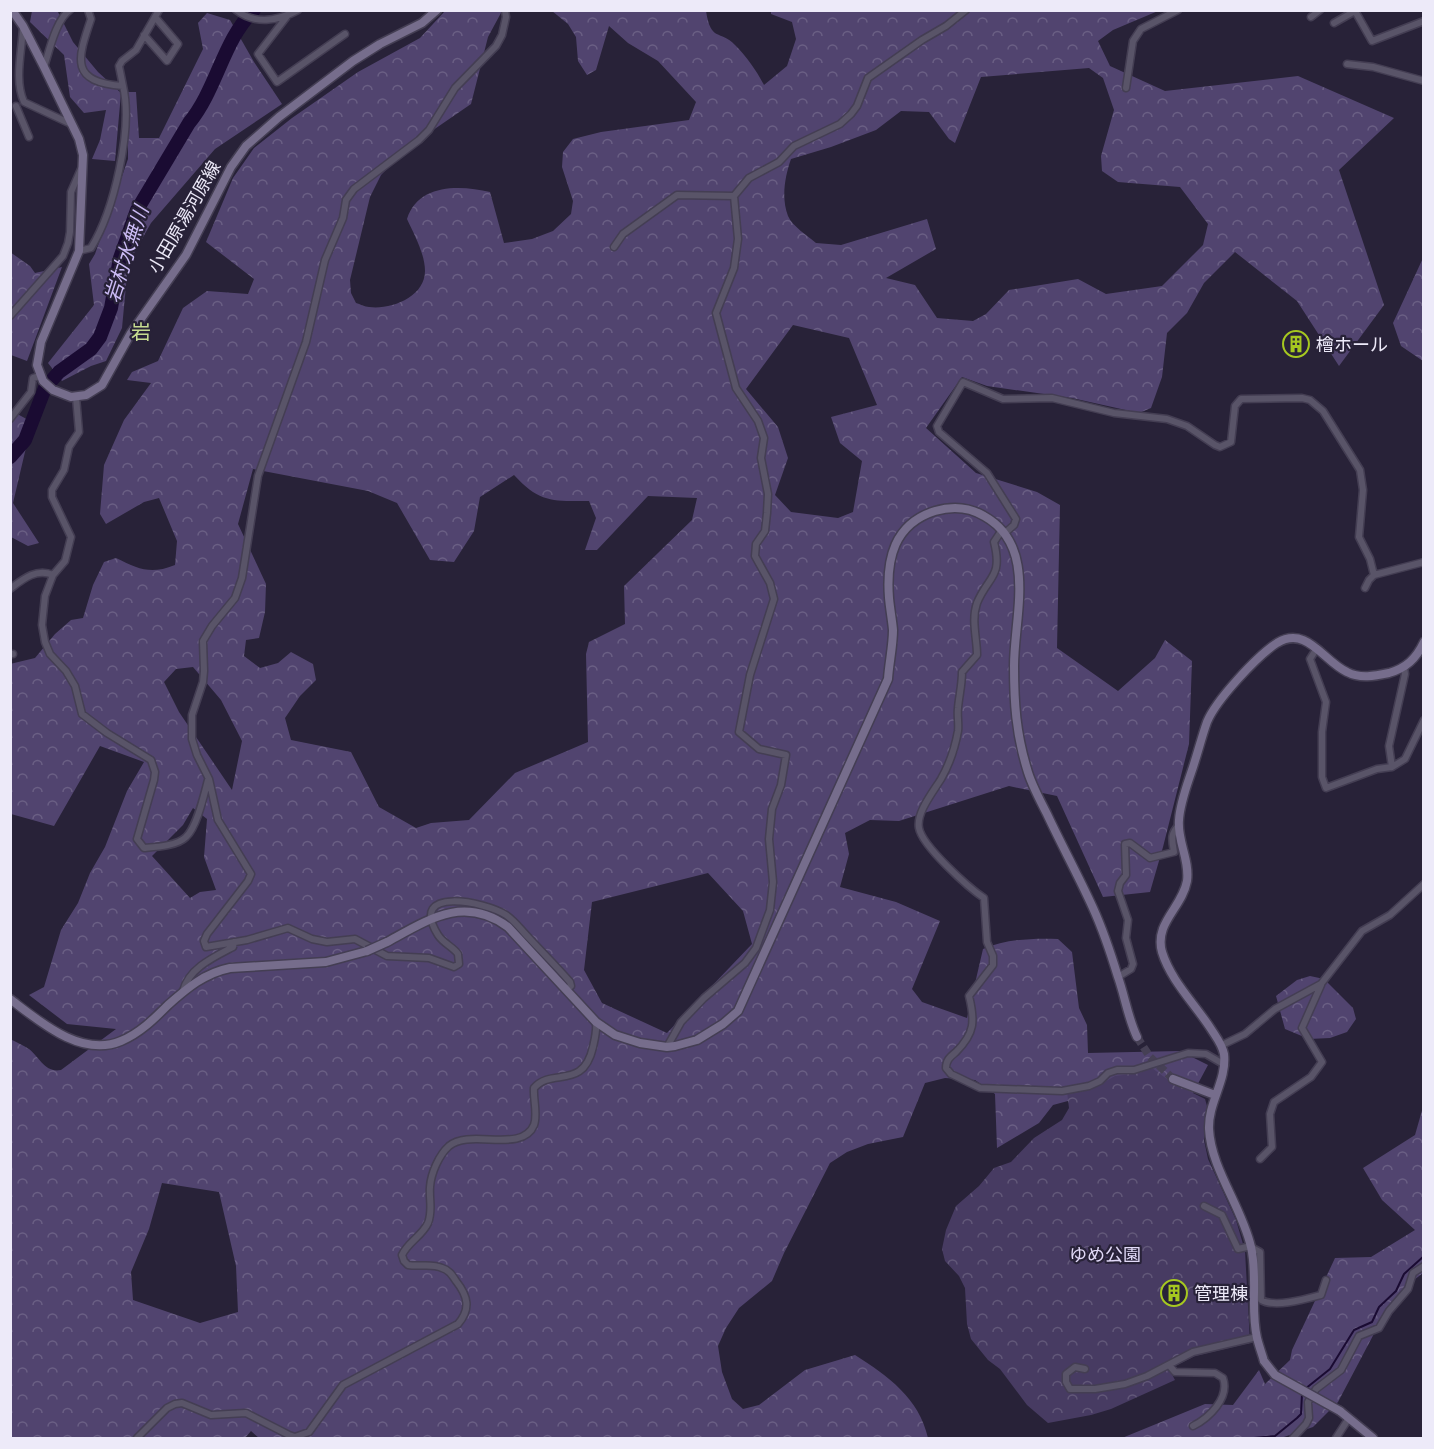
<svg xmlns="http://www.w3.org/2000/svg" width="1434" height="1449" font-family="'Archivo Narrow','Noto Sans JP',sans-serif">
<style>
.forest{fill:url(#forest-crowns);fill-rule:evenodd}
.park{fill:url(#park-crowns)}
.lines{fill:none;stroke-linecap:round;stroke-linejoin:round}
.stream{stroke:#1a0b32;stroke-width:2}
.river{stroke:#1a0b32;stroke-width:14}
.secondary-tunnel{stroke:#464055;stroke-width:8;stroke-dasharray:8 4;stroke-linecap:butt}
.street-casing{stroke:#443e53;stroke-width:9}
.secondary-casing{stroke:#443e53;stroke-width:11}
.street{stroke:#595468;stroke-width:6}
.secondary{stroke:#766d8c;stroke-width:8}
.secondary-bridge-casing{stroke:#443e53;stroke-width:11;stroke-linecap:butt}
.secondary-bridge{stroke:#766d8c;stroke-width:8}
.labels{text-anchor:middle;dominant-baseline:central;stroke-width:4.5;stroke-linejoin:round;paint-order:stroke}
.street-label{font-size:18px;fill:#edeaf9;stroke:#282238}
.poi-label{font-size:18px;fill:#edeaf9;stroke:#282238;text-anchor:start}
.park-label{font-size:18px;fill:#e2daf8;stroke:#282238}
.water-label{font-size:20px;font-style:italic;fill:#cbbbf4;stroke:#282238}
.neighbourhood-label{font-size:20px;fill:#c7dc91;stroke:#282238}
</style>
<defs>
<pattern id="forest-crowns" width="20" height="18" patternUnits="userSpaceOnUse" patternTransform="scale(1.5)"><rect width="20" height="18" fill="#51446f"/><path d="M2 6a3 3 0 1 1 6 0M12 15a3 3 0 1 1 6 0" fill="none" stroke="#6a5f84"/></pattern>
<pattern id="park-crowns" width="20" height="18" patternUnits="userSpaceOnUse" patternTransform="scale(1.5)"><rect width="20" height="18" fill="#473b62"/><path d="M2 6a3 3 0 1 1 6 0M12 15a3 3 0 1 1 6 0" fill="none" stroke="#625879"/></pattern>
</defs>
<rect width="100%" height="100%" fill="#282238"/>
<!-- forest -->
<path class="forest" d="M32,11H60L58,12L73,42L98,72L121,93L115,161L92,159L100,140L106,110L84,113L70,97L64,55L30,22Z
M445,11H502L488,37L471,104L407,148L381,175L370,197L350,280L351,293L356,303C360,304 365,307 369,307C391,310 425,297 425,271C425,254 414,234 407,219C418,183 461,185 490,192L504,243L532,239L553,231L571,214L573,201L562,167L563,152L573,139L601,132L689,120L696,102L658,61L628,43L609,26L596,70L587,75L578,61L576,37L568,24L552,11H706C711,43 720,29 735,45C747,57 756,70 764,85L787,66L796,39L792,22L771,14V11H1158L1113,30L1098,41L1110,66L1165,91L1298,76L1394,118L1339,170L1384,305L1339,366L1297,301L1235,252L1204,283L1187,313L1167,333L1162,377L1151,408L1139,413L1072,398L987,386L962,377L926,428L976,473L1037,492L1060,505L1057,648L1118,691L1155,658L1165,640L1192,661L1189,744L1163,847L1150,892L1103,897L1057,796L1009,786L899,821L870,820L845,833L849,854L840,887L896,902L940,921L912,989L922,1002L967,1018L983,949C1006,939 1034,938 1058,939L1072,952L1079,1008L1087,1025L1088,1053L1180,1051L1208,1065L1179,1119L1116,1088L1053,1105L1039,1123L997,1148L995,1094L975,1080L945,1078L925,1083L903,1137L868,1144L847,1152L830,1163L784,1253L772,1281L739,1308L726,1328L718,1346L722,1372L732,1399L743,1409L759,1405L805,1370L855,1355C888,1376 919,1398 928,1438H259L251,1431L245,1438H11L10,1039C16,1042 23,1045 29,1049C40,1058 45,1073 61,1070L116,1029L67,1024L29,995L44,987L61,930L78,903L90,873L105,847L127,791L144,762L100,746L54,826L11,814L10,664L35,658L55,634L71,620L83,618L93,585L104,562L116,558C139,569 150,575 175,565L177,541L159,498L144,502L106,524L100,514L104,465L124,420L151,383L127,380L132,372L158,361L183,308L207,291L248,294L254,279L206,242L233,178L254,148L292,118L358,72L420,38ZM1089,68L1103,78L1114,110L1101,156L1102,171L1118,182L1180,187L1208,224L1203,245L1162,286L1106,294L1078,279L1009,290L986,314L973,321L937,318L915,285L886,278L936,249L927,219L841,245L816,243C808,236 792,226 788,216C781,198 785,176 791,159L831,147L876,130L901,111L929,112L949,139L955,143L981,77ZM793,325L849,338L877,405L831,417L840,443L862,461L853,512L838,518L791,512L775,495L788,458L778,427L746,389ZM253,469L368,491L397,503L430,560L454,562L474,531L480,497L514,475C540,503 552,501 589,501L596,518L585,550H597L648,496L697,498L692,520L624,586L625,624L589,642L586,654L588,742L515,773L469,820L431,823L416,828L379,807L351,752L291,740L285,718L300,696L316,680L313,664L291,652L278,663L260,668L244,656L246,640L259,638L265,612L266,584L238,524ZM193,667L221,700L242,741L232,790L179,712L164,682L176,669ZM193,808L207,819L204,857L216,890L200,892L190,898L152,856L183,825ZM708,873L743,911L752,944L667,1033L602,1003L584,970L592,902ZM162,1183L219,1192L236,1266L238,1312L200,1323L133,1300L131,1272L149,1229Z
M207,13L230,20L254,62L282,104L215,149L151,223L128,264L122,328L106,361L91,366L62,381L48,363L94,305L89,264L95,254L128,159V92H136L139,138H159L203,49L198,23Z
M10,252L30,266L35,273L62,267L27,361L11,355Z
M1423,258L1424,361H1423L1401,346L1393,323Z
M10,410L32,422L13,503L39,543L28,546L11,537Z
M1310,976L1324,979L1353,1008L1356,1019L1347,1032L1330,1038L1309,1039L1285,1029L1276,996L1297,980Z
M1423,1107V1273L1405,1287L1387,1309L1338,1402L1313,1427L1281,1438H1122L1205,1404L1233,1405L1259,1370L1265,1384L1290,1360L1292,1350L1335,1258L1371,1257L1415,1230L1382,1200L1363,1168L1415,1135Z"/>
<!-- park -->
<path class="park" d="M1152,1068L1171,1082L1205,1099L1207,1106L1204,1140L1208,1159L1236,1220L1245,1251L1250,1343L1195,1356L1169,1369L1175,1380L1111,1409L1091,1415L1048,1423L1027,1405L1000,1369L988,1360L971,1339L967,1324L965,1288L959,1276L945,1261L942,1249L946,1230L956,1206L979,1186L994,1168L1011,1162L1034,1138L1062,1120L1069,1108L1067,1092L1096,1087L1115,1076L1139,1073Z"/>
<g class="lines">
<!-- stream -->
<path class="stream" d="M1305,1389L1330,1369L1354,1330L1372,1322L1379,1307L1396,1291L1404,1274L1424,1256
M1254,1438L1275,1436L1297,1418L1301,1414L1302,1394"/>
<!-- river -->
<path class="river" d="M10,457L25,440L45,388L59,372L91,349L100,337L111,308L120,258L137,210L189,123C217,89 223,40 254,10"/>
<!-- secondary-tunnel -->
<path class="secondary-tunnel" d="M1137,1037L1150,1057L1173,1079"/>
<defs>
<path id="street" d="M88,10L91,19C77,60 70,82 123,86L119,66L122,61L136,50L159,10
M236,10C255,25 278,21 298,10
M505,10L506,17L502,35L496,46L455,88L429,130L419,140L354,189L346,200L343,218L325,260L306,342L258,476L242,578L235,598L212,626L203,641L204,671L203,682L192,715V739L197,755L209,779L218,820L251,874L248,881L207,934L204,941L206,947L247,940L288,928L312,939L327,942L355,939L387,956L429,958L454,967L459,964L458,954C453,947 443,943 438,935C407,885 486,902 506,915C515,921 522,931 529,938C543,953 557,967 570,982L571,986L566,990
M288,15L258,54L277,82L345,34
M1311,17L1320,10
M1334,23L1355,11L1372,41L1424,21
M23,27C22,51 14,80 24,102L71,124
M144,35L167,61L178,44L155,17
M1347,64L1373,67L1424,81
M44,67C49,52 56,19 70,10
M1126,88L1133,41L1141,29L1178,10
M16,106L29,137
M614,247L623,234L677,195L734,196L749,178L779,162L794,146L840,124L851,114L857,106L868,78L922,40L946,26L966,10
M79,251L91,248C114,211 133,129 123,86
M10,316L63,256L68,243L70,232L71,192L81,169
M76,397L79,432L69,447L64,470L52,490V497L71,537L65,561L53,575L45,596L42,625L45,642L50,654L66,671L75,686L82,714L107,733L151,760L155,772L154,780L137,839L144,848C156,847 177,846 186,837C197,827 204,795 208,780
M10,419L31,392L33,378L40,376
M1002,530L994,542C1003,578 988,576 977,603C971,620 977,638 977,655L962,672C962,685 959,696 958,708C957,716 959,724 958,731C955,748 949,765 941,779C933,792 916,813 919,828C922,846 969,888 984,898L987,942L993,956V965L969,996C975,1021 975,1033 956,1052C950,1057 946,1060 946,1068L951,1074L980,1088L1062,1091L1089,1086L1100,1081L1108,1073L1117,1070H1134L1188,1053L1206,1054L1225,1065
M1005,533L1014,525L1016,519L987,473L939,432L937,426L963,382L1003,399L1052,398L1114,413L1167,419L1187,426L1215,445L1220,447L1231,442L1235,406L1241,399L1302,398L1310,400L1323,411L1360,470L1363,490L1359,537L1370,559L1374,575
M1365,588L1369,580L1374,575L1424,562
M10,589C23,579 36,568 53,575
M1317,648L1310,659L1326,702L1322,732V777L1326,788L1377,769L1392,767L1389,746L1405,674L1404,667
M10,654H13
M1392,767L1405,759L1424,720
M1118,977L1131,969L1133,964L1126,938L1128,920L1118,891L1120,883L1126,875L1125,844L1130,843L1150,858L1174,852C1172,840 1170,834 1179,825
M183,991C189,968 214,957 233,947L234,942
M1222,1045L1245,1034L1275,1009L1321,984L1362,931L1390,915L1424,884
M667,1047L681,1022L704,998L745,963L756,948L770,910L773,882L769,839L772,809L781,785L786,755L759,749L739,732L750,675L774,599L770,583L755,556L756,544L765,531L767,513L768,494L761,458L764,438L758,421L736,388L716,313L734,268L738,239L734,196
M1260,1159L1272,1147L1270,1114L1274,1102L1311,1077L1322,1062L1302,1028L1321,985
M1204,1206L1222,1215L1238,1249L1251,1246
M1251,1247L1260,1252L1261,1300C1275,1308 1306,1299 1321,1295L1326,1280
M1169,1365L1175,1372L1215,1373L1223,1378C1230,1398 1209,1418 1193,1426
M1085,1369L1075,1367L1066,1374V1382L1070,1389H1095L1125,1384L1147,1376L1193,1352L1257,1337
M137,1438L167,1408L175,1404L182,1403L211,1415L246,1413L289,1435L295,1437L309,1432L343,1385L458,1324C471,1309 468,1296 456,1281C452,1275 449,1270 442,1268C432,1263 420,1267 408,1265L404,1261L402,1255C408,1242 422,1236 428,1223C433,1210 429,1200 430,1187C431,1173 439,1155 449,1146C470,1128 522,1154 534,1125C538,1114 533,1099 534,1088C552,1067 583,1091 593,1047C595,1038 597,1031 596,1022
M1293,1438L1306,1424L1309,1418L1308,1402L1316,1389L1341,1370L1359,1336L1379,1328L1389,1311L1408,1289L1413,1273L1424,1266
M1336,1438L1349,1418"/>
<path id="secondary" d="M10,11L14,13L23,26L44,67L79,139L83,155L79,251L41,342L37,365L43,381L53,390L71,397L86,395L102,385L131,333L186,255L231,167L246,146L279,117L353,61L380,44L422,23L437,10
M387,942C429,919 464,895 508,927L596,1022L615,1035L640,1043L667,1047L675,1046L697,1040L723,1024L738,1011L888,679C889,663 893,646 893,630C892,619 890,609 889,598C886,559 894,524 935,511C952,506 969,507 984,516C1038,546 1014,616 1014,666C1014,703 1016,733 1027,769C1031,784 1040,800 1047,814C1062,846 1079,877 1093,908C1103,930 1111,954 1118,977C1125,997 1128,1018 1137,1037
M10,999C39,1021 81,1058 121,1041C140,1033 154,1019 168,1005C187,988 205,973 230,968L326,962L367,951
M1173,1079L1215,1095
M1264,1361C1262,1354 1259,1346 1257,1338C1250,1308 1258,1277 1251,1247C1242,1207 1211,1169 1209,1129C1208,1102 1227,1081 1224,1054C1222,1044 1216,1037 1211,1029C1195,1004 1171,981 1162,952C1154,923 1182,908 1187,881C1190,860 1177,841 1179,820C1180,804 1186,788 1191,773C1197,756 1201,739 1207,722C1216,700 1257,656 1277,643C1307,625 1323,661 1347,672C1360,679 1375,676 1389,673C1406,668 1416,659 1424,642
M1340,1411L1373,1438"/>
</defs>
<!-- street casing -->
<use href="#street" class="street-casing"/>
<!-- secondary casing -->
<use href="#secondary" class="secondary-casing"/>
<!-- street -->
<use href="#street" class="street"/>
<!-- secondary -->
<use href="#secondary" class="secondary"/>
<defs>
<path id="secondary-bridge" d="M367,951L387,942
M1264,1361L1275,1375L1340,1411"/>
</defs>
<!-- secondary-bridge casing -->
<use href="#secondary-bridge" class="secondary-bridge-casing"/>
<!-- secondary-bridge -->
<use href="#secondary-bridge" class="secondary-bridge"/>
</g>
<!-- icons -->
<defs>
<symbol id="building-ring" viewBox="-11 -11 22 22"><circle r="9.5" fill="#282238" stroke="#a6c820" stroke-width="1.5"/><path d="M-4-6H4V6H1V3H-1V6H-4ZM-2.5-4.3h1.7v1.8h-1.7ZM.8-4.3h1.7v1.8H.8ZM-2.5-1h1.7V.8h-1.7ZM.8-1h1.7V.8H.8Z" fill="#a6c820"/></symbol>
</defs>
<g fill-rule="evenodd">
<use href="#building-ring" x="1281" y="329" width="30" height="30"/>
<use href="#building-ring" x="1159" y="1278" width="30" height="30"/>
</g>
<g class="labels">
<!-- street labels -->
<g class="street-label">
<text transform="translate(184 217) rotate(-60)">小田原湯河原線</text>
</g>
<!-- poi labels -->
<g class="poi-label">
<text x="1316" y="344">檜ホール</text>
<text x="1194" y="1293">管理棟</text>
</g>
<!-- park labels -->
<g class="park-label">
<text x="1105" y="1254">ゆめ公園</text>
</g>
<!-- water labels -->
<g class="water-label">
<text transform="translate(126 254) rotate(-72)">岩村水無川</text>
</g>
<!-- neighbourhood labels -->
<g class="neighbourhood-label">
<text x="141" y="331">岩</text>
</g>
</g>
<!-- border -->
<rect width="1434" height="1449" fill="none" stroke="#edeaf9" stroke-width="24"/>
</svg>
